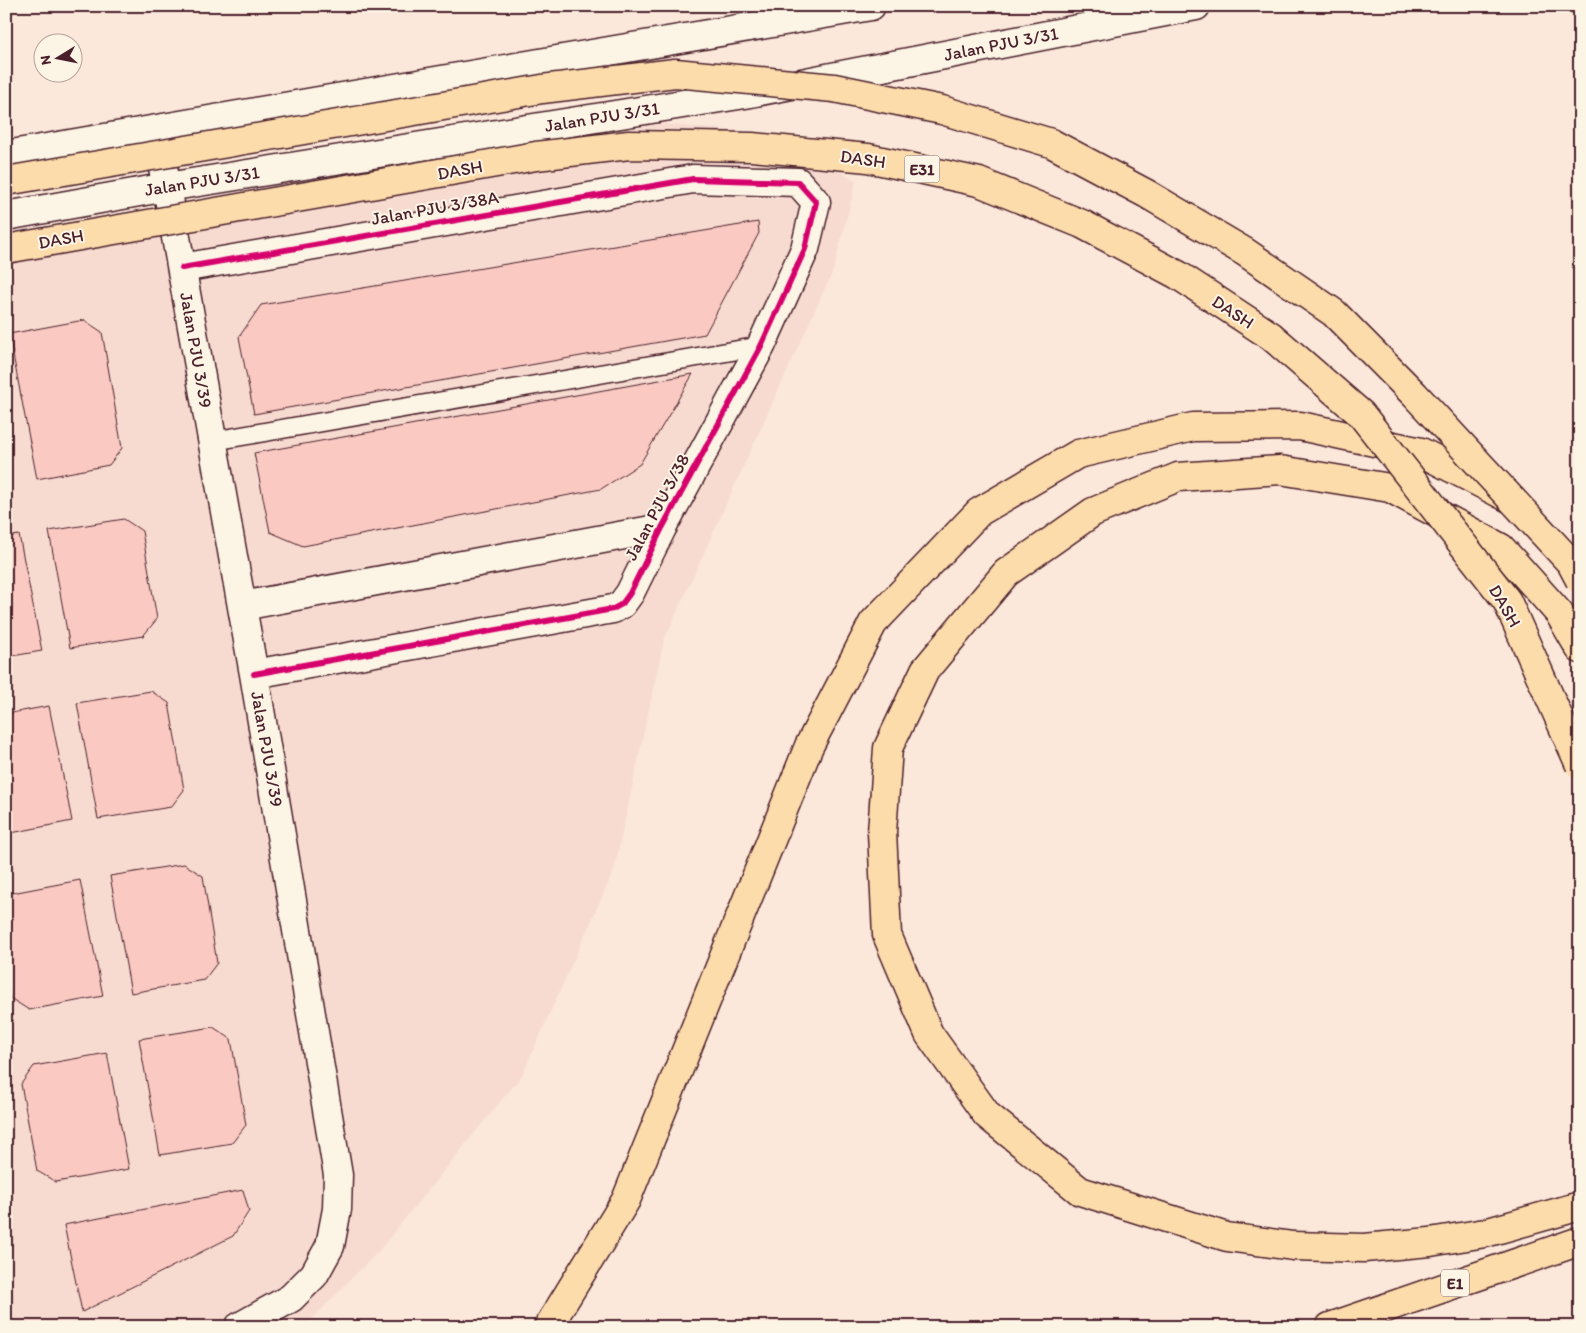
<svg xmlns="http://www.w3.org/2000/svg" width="1586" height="1333" font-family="Itim,sans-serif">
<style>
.built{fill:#f7dbd0}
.building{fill:#facac2;stroke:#4a1f2b}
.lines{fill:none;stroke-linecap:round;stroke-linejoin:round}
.lane-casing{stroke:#4a1f2b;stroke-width:21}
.street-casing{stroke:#4a1f2b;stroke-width:31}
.secondary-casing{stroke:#4a1f2b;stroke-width:31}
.highway-casing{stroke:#4a1f2b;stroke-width:31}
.lane{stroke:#fcf5e5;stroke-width:18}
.street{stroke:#fcf5e5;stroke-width:28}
.secondary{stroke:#fcf5e5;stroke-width:28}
.highway{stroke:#fddcac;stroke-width:28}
.highway-bridge-casing{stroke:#4a1f2b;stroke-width:31;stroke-linecap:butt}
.highway-bridge{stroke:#fddcac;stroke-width:28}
.cycleway-casing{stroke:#fcf5e5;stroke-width:9}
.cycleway{stroke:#d6006c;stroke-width:6}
.labels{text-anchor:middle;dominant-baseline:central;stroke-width:4;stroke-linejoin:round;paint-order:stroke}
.shield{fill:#fcf5e5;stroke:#7f5f63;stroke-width:1}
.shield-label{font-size:16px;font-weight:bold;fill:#4a1f2b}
.street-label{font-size:18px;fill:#4a1f2b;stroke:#fcf5e5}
</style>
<rect width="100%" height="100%" fill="#fbe8da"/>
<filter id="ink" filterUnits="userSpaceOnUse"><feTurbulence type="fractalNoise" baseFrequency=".02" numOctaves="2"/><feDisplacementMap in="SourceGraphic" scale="10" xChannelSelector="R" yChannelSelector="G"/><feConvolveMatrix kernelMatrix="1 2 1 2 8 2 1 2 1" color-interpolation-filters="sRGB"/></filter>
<g filter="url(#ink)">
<!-- built -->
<path class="built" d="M661,124L783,135L856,181L833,271L664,640L614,870L522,1075L377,1253L304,1327H6V240Z"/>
<!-- building -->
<path class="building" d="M758,222L759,233L705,334L254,414L239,337L261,305Z
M84,320L102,332L122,448L109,465L37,479L9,334Z
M693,374L640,464L601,489L303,546L270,532L254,453Z
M124,519L142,531L157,619L143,636L70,648L49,531Z
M19,535L42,651L6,657V537Z
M151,691L169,703L184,790L171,807L98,819L77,703Z
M49,706L72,821L6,834V714Z
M184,864L203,876L217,963L204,980L131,993L110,876Z
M80,880L103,996L29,1010L10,998L6,976V895L7,894Z
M213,1027L231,1039L246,1125L232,1143L160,1155L139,1039Z
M107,1053L129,1169L56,1182L37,1171L21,1084L34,1066Z
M243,1190L249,1211L233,1236L82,1312L64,1225Z"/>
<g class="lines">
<defs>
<path id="lane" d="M213,441L761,346"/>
<path id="street" d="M155,131L167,187L254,674L338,1175L337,1209L330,1246L314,1275L291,1298L239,1327
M182,268L693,179L798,182L816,202L805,249L761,346L662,528L630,593L622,604L613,609L254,674
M242,606L662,528"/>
<path id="secondary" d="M6,155L871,6
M6,216L167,187L745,94L1196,6"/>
<path id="highway" d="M1580,649L1559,613L1501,548L1390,488L1280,470L1178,477L1093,512L1006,573L925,670L888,748L882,832L887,935L929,1034L987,1115L1080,1191L1227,1237L1293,1246L1364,1248L1430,1242L1485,1233L1580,1206
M548,1327L626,1200L809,746L873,623L979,512L1078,454L1193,427L1300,426L1421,452L1509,498
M1330,1327L1580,1241"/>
</defs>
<!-- lane casing -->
<use href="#lane" class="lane-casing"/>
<!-- street casing -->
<use href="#street" class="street-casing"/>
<!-- secondary casing -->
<use href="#secondary" class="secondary-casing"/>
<!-- highway casing -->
<use href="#highway" class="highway-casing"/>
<!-- lane -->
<use href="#lane" class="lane"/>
<!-- street -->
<use href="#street" class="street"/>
<!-- secondary -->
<use href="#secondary" class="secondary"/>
<!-- highway -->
<use href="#highway" class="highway"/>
<defs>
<path id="highway-bridge" d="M6,181L542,89L675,73L834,88L942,110L1051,143L1147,194L1245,252L1334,313L1415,395L1571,563L1580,580
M6,249L536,156L629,145L752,147L868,158L979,182L1082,224L1178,275L1271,336L1361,414L1507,601L1580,765"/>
</defs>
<!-- highway-bridge casing -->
<use href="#highway-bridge" class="highway-bridge-casing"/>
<!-- highway-bridge -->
<use href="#highway-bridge" class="highway-bridge"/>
<defs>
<path id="cycleway" d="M182,268L693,179L798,182L816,202L805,249L761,346L662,528L630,593L622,604L613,609L254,674"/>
</defs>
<!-- cycleway casing -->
<use href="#cycleway" class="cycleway-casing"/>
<!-- cycleway -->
<use href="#cycleway" class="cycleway"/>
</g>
</g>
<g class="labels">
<!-- shield labels -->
<g class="shield">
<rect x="904.5" y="155.5" width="35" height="27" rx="4"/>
<rect x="1441" y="1269.5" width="28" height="27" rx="4"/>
</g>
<g class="shield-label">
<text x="922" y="169">E31</text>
<text x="1455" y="1283">E1</text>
</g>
<!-- street labels -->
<g class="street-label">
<text transform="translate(1001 44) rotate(-11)">Jalan PJU 3/31</text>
<text transform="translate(602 117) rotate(-9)">Jalan PJU 3/31</text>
<text transform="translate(863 159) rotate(8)">DASH</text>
<text transform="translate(460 170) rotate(-10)">DASH</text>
<text transform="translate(202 181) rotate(-9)">Jalan PJU 3/31</text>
<text transform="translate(435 208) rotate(-10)">Jalan PJU 3/38A</text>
<text transform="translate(61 239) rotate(-10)">DASH</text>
<text transform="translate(1233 312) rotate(33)">DASH</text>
<text transform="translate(196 350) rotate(80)">Jalan PJU 3/39</text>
<text transform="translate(657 507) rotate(-62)">Jalan PJU 3/38</text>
<text transform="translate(1505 606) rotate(60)">DASH</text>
<text transform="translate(267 749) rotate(80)">Jalan PJU 3/39</text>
</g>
</g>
<!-- margin -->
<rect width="1586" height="1333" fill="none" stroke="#fcf5e5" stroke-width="25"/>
<rect x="12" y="12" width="1561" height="1308" fill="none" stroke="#4a1f2b" stroke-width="2" filter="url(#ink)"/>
<!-- north arrow -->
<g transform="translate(58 58) rotate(260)"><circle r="24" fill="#fcf5e5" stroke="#b59f9b"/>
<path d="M0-4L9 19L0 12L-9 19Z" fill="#4a1f2b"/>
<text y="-8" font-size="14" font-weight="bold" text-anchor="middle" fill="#4a1f2b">N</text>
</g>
</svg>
